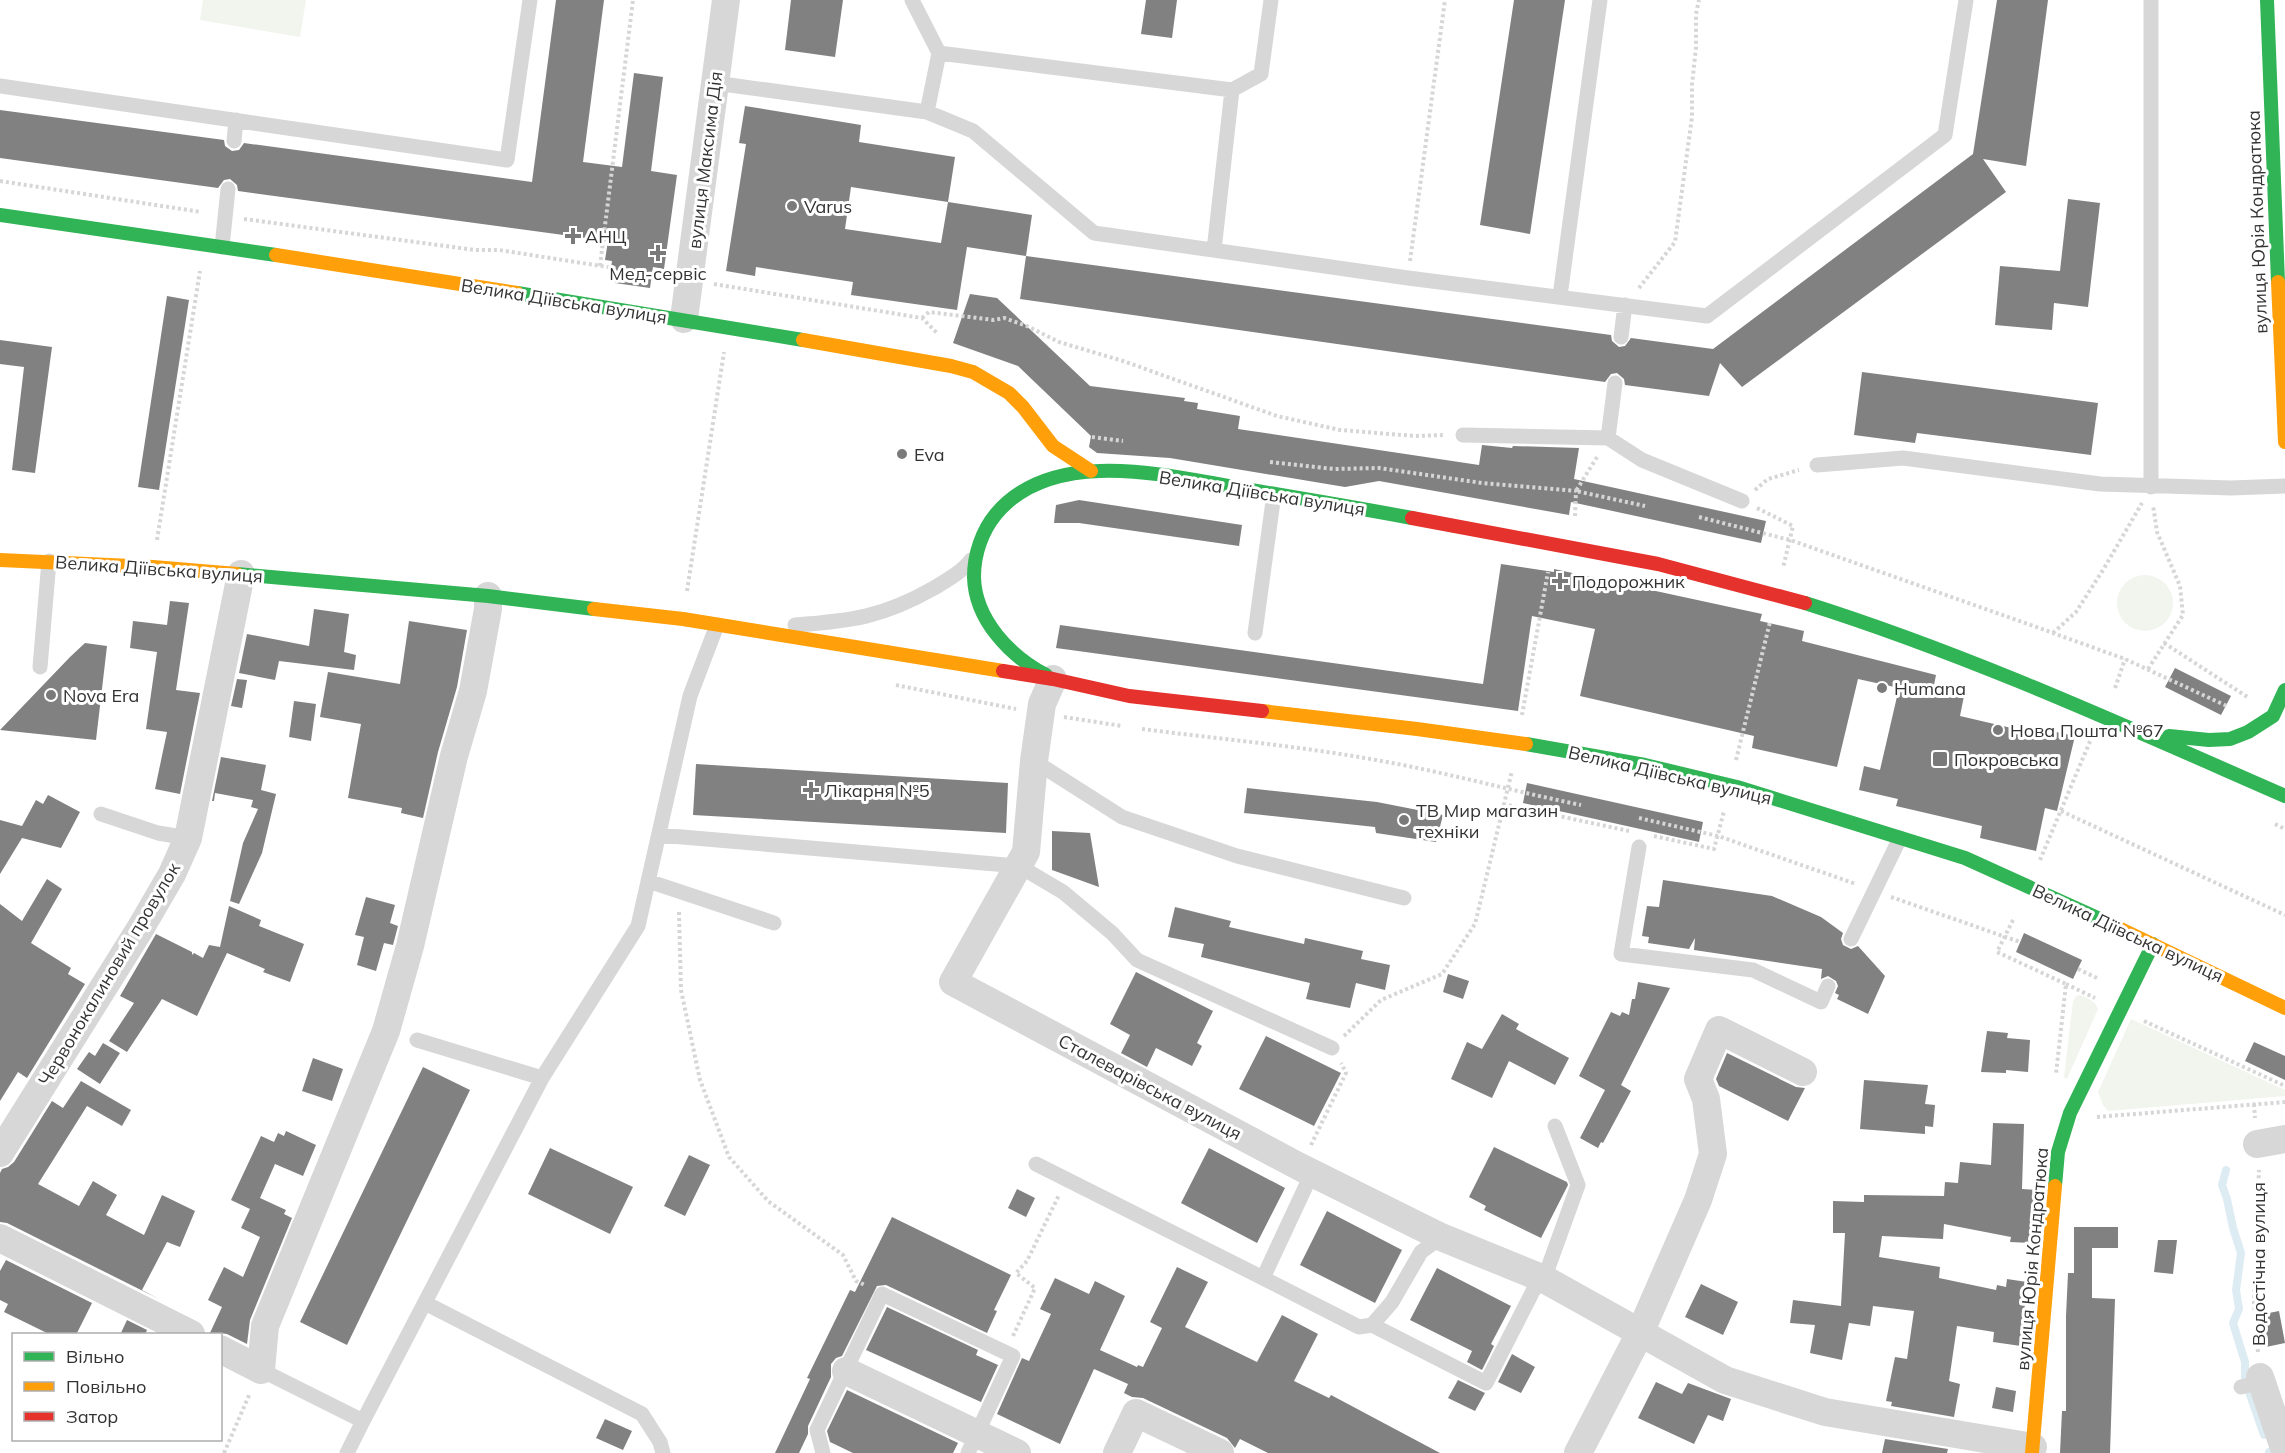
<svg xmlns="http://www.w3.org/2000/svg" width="2285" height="1453" font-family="Mulish,sans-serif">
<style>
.green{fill:#f1f5ed}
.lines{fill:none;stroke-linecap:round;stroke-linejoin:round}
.stream{stroke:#ddebf3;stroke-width:8}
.building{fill:#818181;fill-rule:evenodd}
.path{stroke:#d6d6d6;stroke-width:4;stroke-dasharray:3 3;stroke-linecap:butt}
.lane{stroke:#d7d7d7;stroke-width:15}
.street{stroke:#d7d7d7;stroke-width:28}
.fast{stroke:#30b455;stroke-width:14}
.slow{stroke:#ff9f0a;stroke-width:14}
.jam{stroke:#e5322d;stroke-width:14}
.poi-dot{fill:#7a7a7a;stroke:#fff;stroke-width:2}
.labels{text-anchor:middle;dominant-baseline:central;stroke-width:6;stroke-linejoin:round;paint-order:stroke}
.street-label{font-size:18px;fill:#333;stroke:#fff}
.poi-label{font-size:18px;fill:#333;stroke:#fff;text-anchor:start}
</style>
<rect width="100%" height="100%" fill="#fff"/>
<!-- green -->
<path class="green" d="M203,0H306L300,37L200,20Z
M2117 603a28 28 0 1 1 56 0a28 28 0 1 1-56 0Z
M2080,995C2088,998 2095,1001 2098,1009L2067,1079L2064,1077L2073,1001L2076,996Z
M2131,1019L2285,1090V1096L2108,1111L2103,1105L2098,1092Z"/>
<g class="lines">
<!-- stream -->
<path class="stream" d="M2226,1170L2222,1185L2227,1199L2233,1228L2241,1253L2236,1290L2239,1309L2233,1323L2245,1362V1379
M2249,1392L2264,1435
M2269,1452V1453"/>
</g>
<!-- building -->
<path class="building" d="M556,0H604L583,162L622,167L634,73L663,77L651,171L677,175L664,269L653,267L650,288L615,283V277L610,276L612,261L605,260L608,241L238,191L237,185L230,179L224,180L218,188L0,158V110L224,140L225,146L232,151L239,150L244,143L532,182Z
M791,0H843L835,57L785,50Z
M1146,0H1177L1172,38L1141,34Z
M1514,0H1565L1530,234L1480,225Z
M1997,0H2048L2026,166L1983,159L2006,192L1742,387L1720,363L1709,396L1625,385L1624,379L1617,373L1611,374L1605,382L1020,299L1026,256L1611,335L1612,341L1619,347L1625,346L1631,338L1713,349L1973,154Z
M745,106L861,125L859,142L955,157L948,202L1032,215L1026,256L967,247L957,310L851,295L853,282L756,267L755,276L726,271L746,144L739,143ZM851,187L948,202L941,243L845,229Z
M2068,199L2100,203L2088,307L2054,303L2052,330L1995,325L2000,266L2060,271Z
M970,294L997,298L1090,386L1185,398L1184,401L1198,403L1197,409L1240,416L1238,429L1479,465L1482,445L1512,448L1513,446L1579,448L1574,479L1766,521L1761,543L1571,502L1569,515L1379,481L1345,487L1170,458L1097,453L1089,447L1091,436L1018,366L953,343Z
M167,296L189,300L159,490L138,487Z
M0,340L52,347L35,473L12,470L24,367L0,364Z
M1862,372L2098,403L2091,455L1917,433L1915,443L1854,435Z
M1079,500L1242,525L1239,546L1079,523H1054L1056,505Z
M1501,564L1554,572V569L1762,614L1760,621L1804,631L1802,641L1936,675L1934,685L1965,691L1960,716L2046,736L2047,730L2075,736L2057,811L2045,808L2036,851L1980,838L1982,826L1896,806L1898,799L1859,790L1864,766L1880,770L1899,688L1858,679L1837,767L1752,748L1754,736L1580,696L1595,629L1532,616L1518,711L1056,648L1060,625L1483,684Z
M170,601L189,603L176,690L200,693L180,794L155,789L167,732L146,729L157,652L130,648L133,621L167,625Z
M314,609L349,614L344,652L356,655L354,670L279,661L275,680L239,673L247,634L309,646Z
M409,621L467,630L457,687L438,752L423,818L401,813L402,808L348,798L361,724L320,717L328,672L400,684Z
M85,643L107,646L96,740L0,730L70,657Z
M2175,668L2231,696L2221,715L2165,687Z
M237,679L247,680L242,708L231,706Z
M294,701L316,704L311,741L289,737Z
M221,757L266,765L261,790L276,794L262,853L239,904L230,901L243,843L258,809L251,807L253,800L215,793L214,801H212Z
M696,764L1008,783L1006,833L693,815Z
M1527,783L1703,822L1699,842L1523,803Z
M1247,788L1377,802L1443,815L1436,842L1376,833L1375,827L1244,813Z
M48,795L80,812L61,848L22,838L0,874V820L22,826L36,800L43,804Z
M1052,831L1090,833L1099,887L1052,870Z
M47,879L62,889L31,943L71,968L68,974L85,984L27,1078L18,1072L0,1101V904L22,921Z
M1663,880L1772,896L1821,917L1843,933L1841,939L1843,945L1851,949L1858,946L1885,976L1868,1014L1837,999L1839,995L1835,993L1838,986L1836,981L1828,976L1821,979L1822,969L1694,950L1695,938L1689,949L1648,943L1649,937L1642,936L1647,906L1659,907Z
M366,897L395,905L390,923L398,926L393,945L384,943L376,971L357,965L364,937L355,935Z
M229,906L261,920L259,926L304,944L290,982L263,972L265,969L227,953L197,1016L162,999L127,1052L109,1041L134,1003L120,996L156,934L192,952V955L194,953L203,958L209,945L220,947Z
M1175,907L1231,921L1229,927L1304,944L1305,938L1363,951L1361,959L1390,965L1385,990L1356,983L1350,1008L1306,999L1310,983L1201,957L1204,944L1168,937Z
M2024,933L2082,960L2073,979L2016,952Z
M1136,972L1213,1011L1197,1043L1202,1046L1192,1066L1156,1048L1147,1067L1121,1053L1130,1035L1110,1024Z
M1448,974L1469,981L1463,999L1443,992Z
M1638,982L1670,988L1621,1085L1631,1091L1603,1143L1601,1142L1598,1148L1580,1138L1605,1090L1579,1076L1611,1012L1620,1016L1622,1012L1629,1015L1632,999H1635Z
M1502,1014L1519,1024L1516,1029L1569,1058L1555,1085L1509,1061L1492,1098L1451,1079L1467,1042L1482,1049Z
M1987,1031L2008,1033L2007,1038L2030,1040L2028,1072L2006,1070V1073L1981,1072Z
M1266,1036L1341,1073L1314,1126L1239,1089Z
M2254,1042L2285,1056V1080L2245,1061Z
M103,1043L120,1053L100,1084L77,1069L89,1052L95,1056Z
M1727,1053L1796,1087L1805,1088L1788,1121L1719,1086L1716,1079Z
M313,1058L343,1069L332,1101L302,1091Z
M423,1067L470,1090L347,1345L300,1322Z
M1864,1080L1928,1085L1925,1104L1935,1105L1933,1127L1925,1126V1134L1860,1129Z
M81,1081L131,1110L122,1126L87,1106L38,1184L79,1206L93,1181L117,1195L106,1215L144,1235L162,1195L195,1211L180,1247L167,1242L142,1290L159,1299L7,1223L0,1222V1173L2,1169L8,1167L14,1162L52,1101L63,1108Z
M1993,1123L2024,1124L2022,1189L2036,1190L2031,1243L2010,1242L2011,1237L1944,1224L1943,1239L1882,1236L1879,1257L1940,1267L1939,1278L1996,1290L1997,1285L2006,1287L2007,1279L2027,1282L2021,1346L1993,1342L1994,1332L1957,1326L1949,1381L1960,1384L1954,1417L1891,1406L1892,1402L1886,1401L1895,1357L1907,1359L1914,1311L1873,1306L1870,1326L1849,1323L1842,1360L1810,1353L1815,1325L1790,1323L1793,1300L1841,1306L1845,1233H1833V1201L1864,1202V1195L1944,1196L1945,1182L1958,1183L1960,1162L1991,1165Z
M286,1131L316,1145L303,1176L275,1164L260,1198L286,1210L284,1214L292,1218L250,1320L247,1344L227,1334L220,1333L209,1335L222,1307L208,1300L224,1267L243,1277L260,1237L241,1228L250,1209L231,1200L261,1136L274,1142L278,1133L284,1136Z
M1494,1147L1567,1182L1568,1185L1541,1238L1484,1210L1486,1206L1469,1197Z
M550,1148L633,1187L610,1234L528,1194Z
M1209,1148L1285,1188L1257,1243L1181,1203Z
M689,1155L710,1165L685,1216L664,1206Z
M1017,1189L1035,1198L1026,1217L1008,1208Z
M1327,1211L1402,1250L1375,1303L1300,1265Z
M892,1217L1011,1275L994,1310L997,1311L987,1333L886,1285L877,1286L842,1356L836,1358L831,1364V1377L808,1426V1434L799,1453H775L810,1379L807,1378L850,1290L855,1292Z
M2074,1227H2118V1248H2092V1298L2115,1299L2110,1453H2060L2062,1411H2066V1316L2068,1273H2074Z
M2158,1240H2177L2173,1274L2154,1272Z
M6,1260L92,1303L76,1335H51L4,1312L8,1304L0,1300V1271Z
M1177,1267L1208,1282L1185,1327L1257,1362L1282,1315L1318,1334L1294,1381L1329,1398L1331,1395L1440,1453H1268L1240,1439L1235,1448L1227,1438L1143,1398L1132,1397L1124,1393L1128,1384L1094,1369L1060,1444L997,1414L1022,1358L1029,1361L1051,1314L1040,1309L1055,1278L1089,1294L1095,1281L1125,1296L1100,1350L1137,1367L1138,1365L1143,1367L1162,1328L1150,1322Z
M1437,1268L1511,1306L1491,1344L1494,1346L1482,1370L1467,1362L1472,1351L1410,1320Z
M1701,1284L1738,1302L1723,1335L1685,1317Z
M887,1307L978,1350L976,1355L998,1365L981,1402L866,1350Z
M2279,1311L2285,1343L2266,1347L2259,1315Z
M127,1320L147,1330L145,1335H120Z
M1512,1354L1535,1367L1521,1393L1498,1382Z
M1458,1380L1485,1393L1475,1411L1448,1398Z
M1656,1382L1682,1394L1688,1383L1731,1399L1723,1421L1708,1415L1694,1444L1638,1418Z
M1996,1387L2016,1391L2013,1412L1992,1408Z
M847,1390L958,1443L953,1453H853L830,1442L827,1431Z
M605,1419L632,1431L623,1450L596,1438Z
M1885,1439L1948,1449L1947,1453H1882Z"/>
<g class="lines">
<!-- path -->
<path class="path" d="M0,181L201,212
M244,219L475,250H499L665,276
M1410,261L1445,0
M600,266L633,0
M714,284L922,318L937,333
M1639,288L1675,242L1692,117V85L1696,47V14L1699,0
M922,318L929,312L994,320L1004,318L1027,326L1059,342L1123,361L1277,416L1340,430L1415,436L1444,435
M1092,437L1123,441
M1597,457L1576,491L1645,506
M1270,462L1334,469L1379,468L1482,483L1576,491L1575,516
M1755,490L1768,479L1799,470
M1757,508L1793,526L1783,568
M1699,517L1790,540L2053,633L2125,659L2229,707
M157,540L200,271
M687,591L724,352
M2053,633L2076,612L2103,570L2142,503
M2164,643L2249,698
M2148,669L2183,615L2180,586L2157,532L2153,505
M896,685L1016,709
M2115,688L2125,659
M1522,715L1548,572
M1064,717L1122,726
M1142,729C1220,739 1299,746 1376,760C1445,772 1512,791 1581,805
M1736,760L1770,622
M1503,804L1629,831
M2061,811L2285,915
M1639,818L1718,836L1856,884
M2275,824L2285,829
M1654,836L1714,849L1724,811
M2040,860L2091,739
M1891,897L2020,942
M679,912L681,990L700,1080L729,1157L768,1201L843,1255L856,1281L865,1285
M2013,920L1997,952L2066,984L2056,1074
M2078,969L2099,979
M2066,984L2095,998
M2144,1021L2285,1086
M1344,1036L1381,1000L1442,974L1475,924L1512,771
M2254,1104L2255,1118
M2097,1117L2285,1102
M1311,1145L1346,1073L1341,1063
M1013,1336L1035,1288L1016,1273L1027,1261L1059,1195
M2258,1352L2254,1303L2259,1170
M224,1453L250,1393"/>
<!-- lane -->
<path class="lane" d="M912,0L939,53L1232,90L1261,74L1271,0
M715,83L927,112L973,131L1094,233L1408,278L1707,316L1945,135L1966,0
M0,86L507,160L530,0
M927,112L939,53
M234,141L236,120
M222,247L228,189
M1214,250L1232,90
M1560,296L1600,0
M1621,337L1625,305
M1615,383L1608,438L1642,460L1742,501
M1463,435L1608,438
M1817,465L1903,458L2100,484L2231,488L2285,486
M2151,487V0
M795,625C852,621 883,617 934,588C947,580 962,572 971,560
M1255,633L1274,494
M40,667L49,561
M1034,761L1122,817L1237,856L1404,898
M101,814L158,833L188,838
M659,835L1019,866L1063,892L1112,933L1137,960L1332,1048
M1639,847L1621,954L1753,970L1821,1002L1828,986
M648,881L774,923
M1851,939L1900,838
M417,1040L542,1078L638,926L690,696L717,625
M1036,1164L1263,1278
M1312,1173L1263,1278L1359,1327L1372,1325L1486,1383L1533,1291L1544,1279L1578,1185L1555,1126
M425,1303L642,1414L660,1442L663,1453
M1372,1325L1392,1302L1421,1252L1441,1237
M261,1370L363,1421L542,1078
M2241,1387L2261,1382
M347,1453L363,1421
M823,1453L817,1430L882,1294L1013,1356L968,1453"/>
<!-- street -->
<path class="street" d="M684,319L726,0
M1053,679L1042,704L1034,761L1026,852L953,982L1300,1167L1441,1237L1544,1279L1725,1380L1825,1412L2033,1447
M2257,1144L2285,1139
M0,1153L140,929L172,874L188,838L241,574
M0,1238L191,1334
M220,1349L261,1370L265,1326L386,1031L410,946L454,756L473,691L488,609V596
M846,1371L1017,1453
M2260,1377L2285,1451
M1117,1453L1136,1413L1220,1453
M1578,1453L1640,1333L1698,1200L1713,1154L1706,1099L1698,1079L1719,1030L1803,1072"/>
<!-- fast -->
<path class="fast" d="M2267,0L2278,282
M0,215L276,255
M517,293L803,340
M237,574L488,596L594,609
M1805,603C1970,655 2127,727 2285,796
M1046,675C1010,656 975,620 974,577C974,554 982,531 996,514C1055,444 1173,477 1251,490C1305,499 1358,508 1412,518
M2169,736L2209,740L2230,739L2248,732L2273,716L2285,690
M1526,744L1645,765L1737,787L1965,858L2104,921
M2055,1186L2058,1152L2070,1113L2153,944"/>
<!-- slow -->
<path class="slow" d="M276,255L517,293
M2278,282L2285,442
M803,340L951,366L973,372L1009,393L1023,407L1053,446L1091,471
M0,560L153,567L237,574
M594,609L683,619L1003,671
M1262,711L1417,729L1526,744
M2104,921L2285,1008
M2032,1453L2055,1186"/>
<!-- jam -->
<path class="jam" d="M1412,518L1658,564L1805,603
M1003,671L1053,679L1129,696L1262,711"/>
</g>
<!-- markers -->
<g class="poi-dot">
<circle cx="792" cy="206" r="6"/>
<path d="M570 227h6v6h6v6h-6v6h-6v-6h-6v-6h6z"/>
<path d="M655 244h6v6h6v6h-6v6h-6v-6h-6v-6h6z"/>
<circle cx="902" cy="454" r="6"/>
<path d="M1557 572h6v6h6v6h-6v6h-6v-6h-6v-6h6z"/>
<circle cx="1882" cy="688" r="6"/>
<circle cx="51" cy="695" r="6"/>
<circle cx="1998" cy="730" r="6"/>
<rect x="1932" y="751" width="16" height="16" rx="3"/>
<path d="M808 781h6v6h6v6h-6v6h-6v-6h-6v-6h6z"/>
<circle cx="1404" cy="820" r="6"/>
</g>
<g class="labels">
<!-- street labels -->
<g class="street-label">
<text transform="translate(705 160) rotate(-83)">вулиця Максима Дія</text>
<text transform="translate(2257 222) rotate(-92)">вулиця Юрія Кондратюка</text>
<text transform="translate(564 301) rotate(9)">Велика Діївська вулиця</text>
<text transform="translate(1262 493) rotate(9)">Велика Діївська вулиця</text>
<text transform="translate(159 569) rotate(4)">Велика Діївська вулиця</text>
<text transform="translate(1670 775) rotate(13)">Велика Діївська вулиця</text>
<text transform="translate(2128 933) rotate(25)">Велика Діївська вулиця</text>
<text transform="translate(109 974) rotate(-59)">Червонокалиновий провулок</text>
<text transform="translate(1150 1087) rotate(28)">Сталеварівська вулиця</text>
<text transform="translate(2032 1259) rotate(-85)">вулиця Юрія Кондратюка</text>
<text transform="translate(2258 1264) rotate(-90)">Водостічна вулиця</text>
</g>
<!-- poi labels -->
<g class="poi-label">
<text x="804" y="206">Varus</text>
<text x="585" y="236">АНЦ</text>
<text x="658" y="273" text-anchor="middle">Мед-сервіс</text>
<text x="914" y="454">Eva</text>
<text x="1572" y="581">Подорожник</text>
<text x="1894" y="688">Humana</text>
<text x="63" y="695">Nova Era</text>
<text x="2010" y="730">Нова Пошта №67</text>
<text x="1954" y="759">Покровська</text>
<text x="824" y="790">Лікарня №5</text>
<text x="1416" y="810">ТВ Мир магазин<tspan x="1416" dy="21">техніки</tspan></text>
</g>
</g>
<!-- legend -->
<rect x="12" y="1333" width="210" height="108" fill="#ffffff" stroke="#adadad" stroke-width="1.5"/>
<rect x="24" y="1352" width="30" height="9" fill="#30b455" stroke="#adadad" stroke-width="1.5"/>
<text x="66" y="1363" font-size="18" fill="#333333">Вільно</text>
<rect x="24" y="1382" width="30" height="9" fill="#ff9f0a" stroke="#adadad" stroke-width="1.5"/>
<text x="66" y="1393" font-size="18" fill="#333333">Повільно</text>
<rect x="24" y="1412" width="30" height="9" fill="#e5322d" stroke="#adadad" stroke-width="1.5"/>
<text x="66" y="1423" font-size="18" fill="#333333">Затор</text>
</svg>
